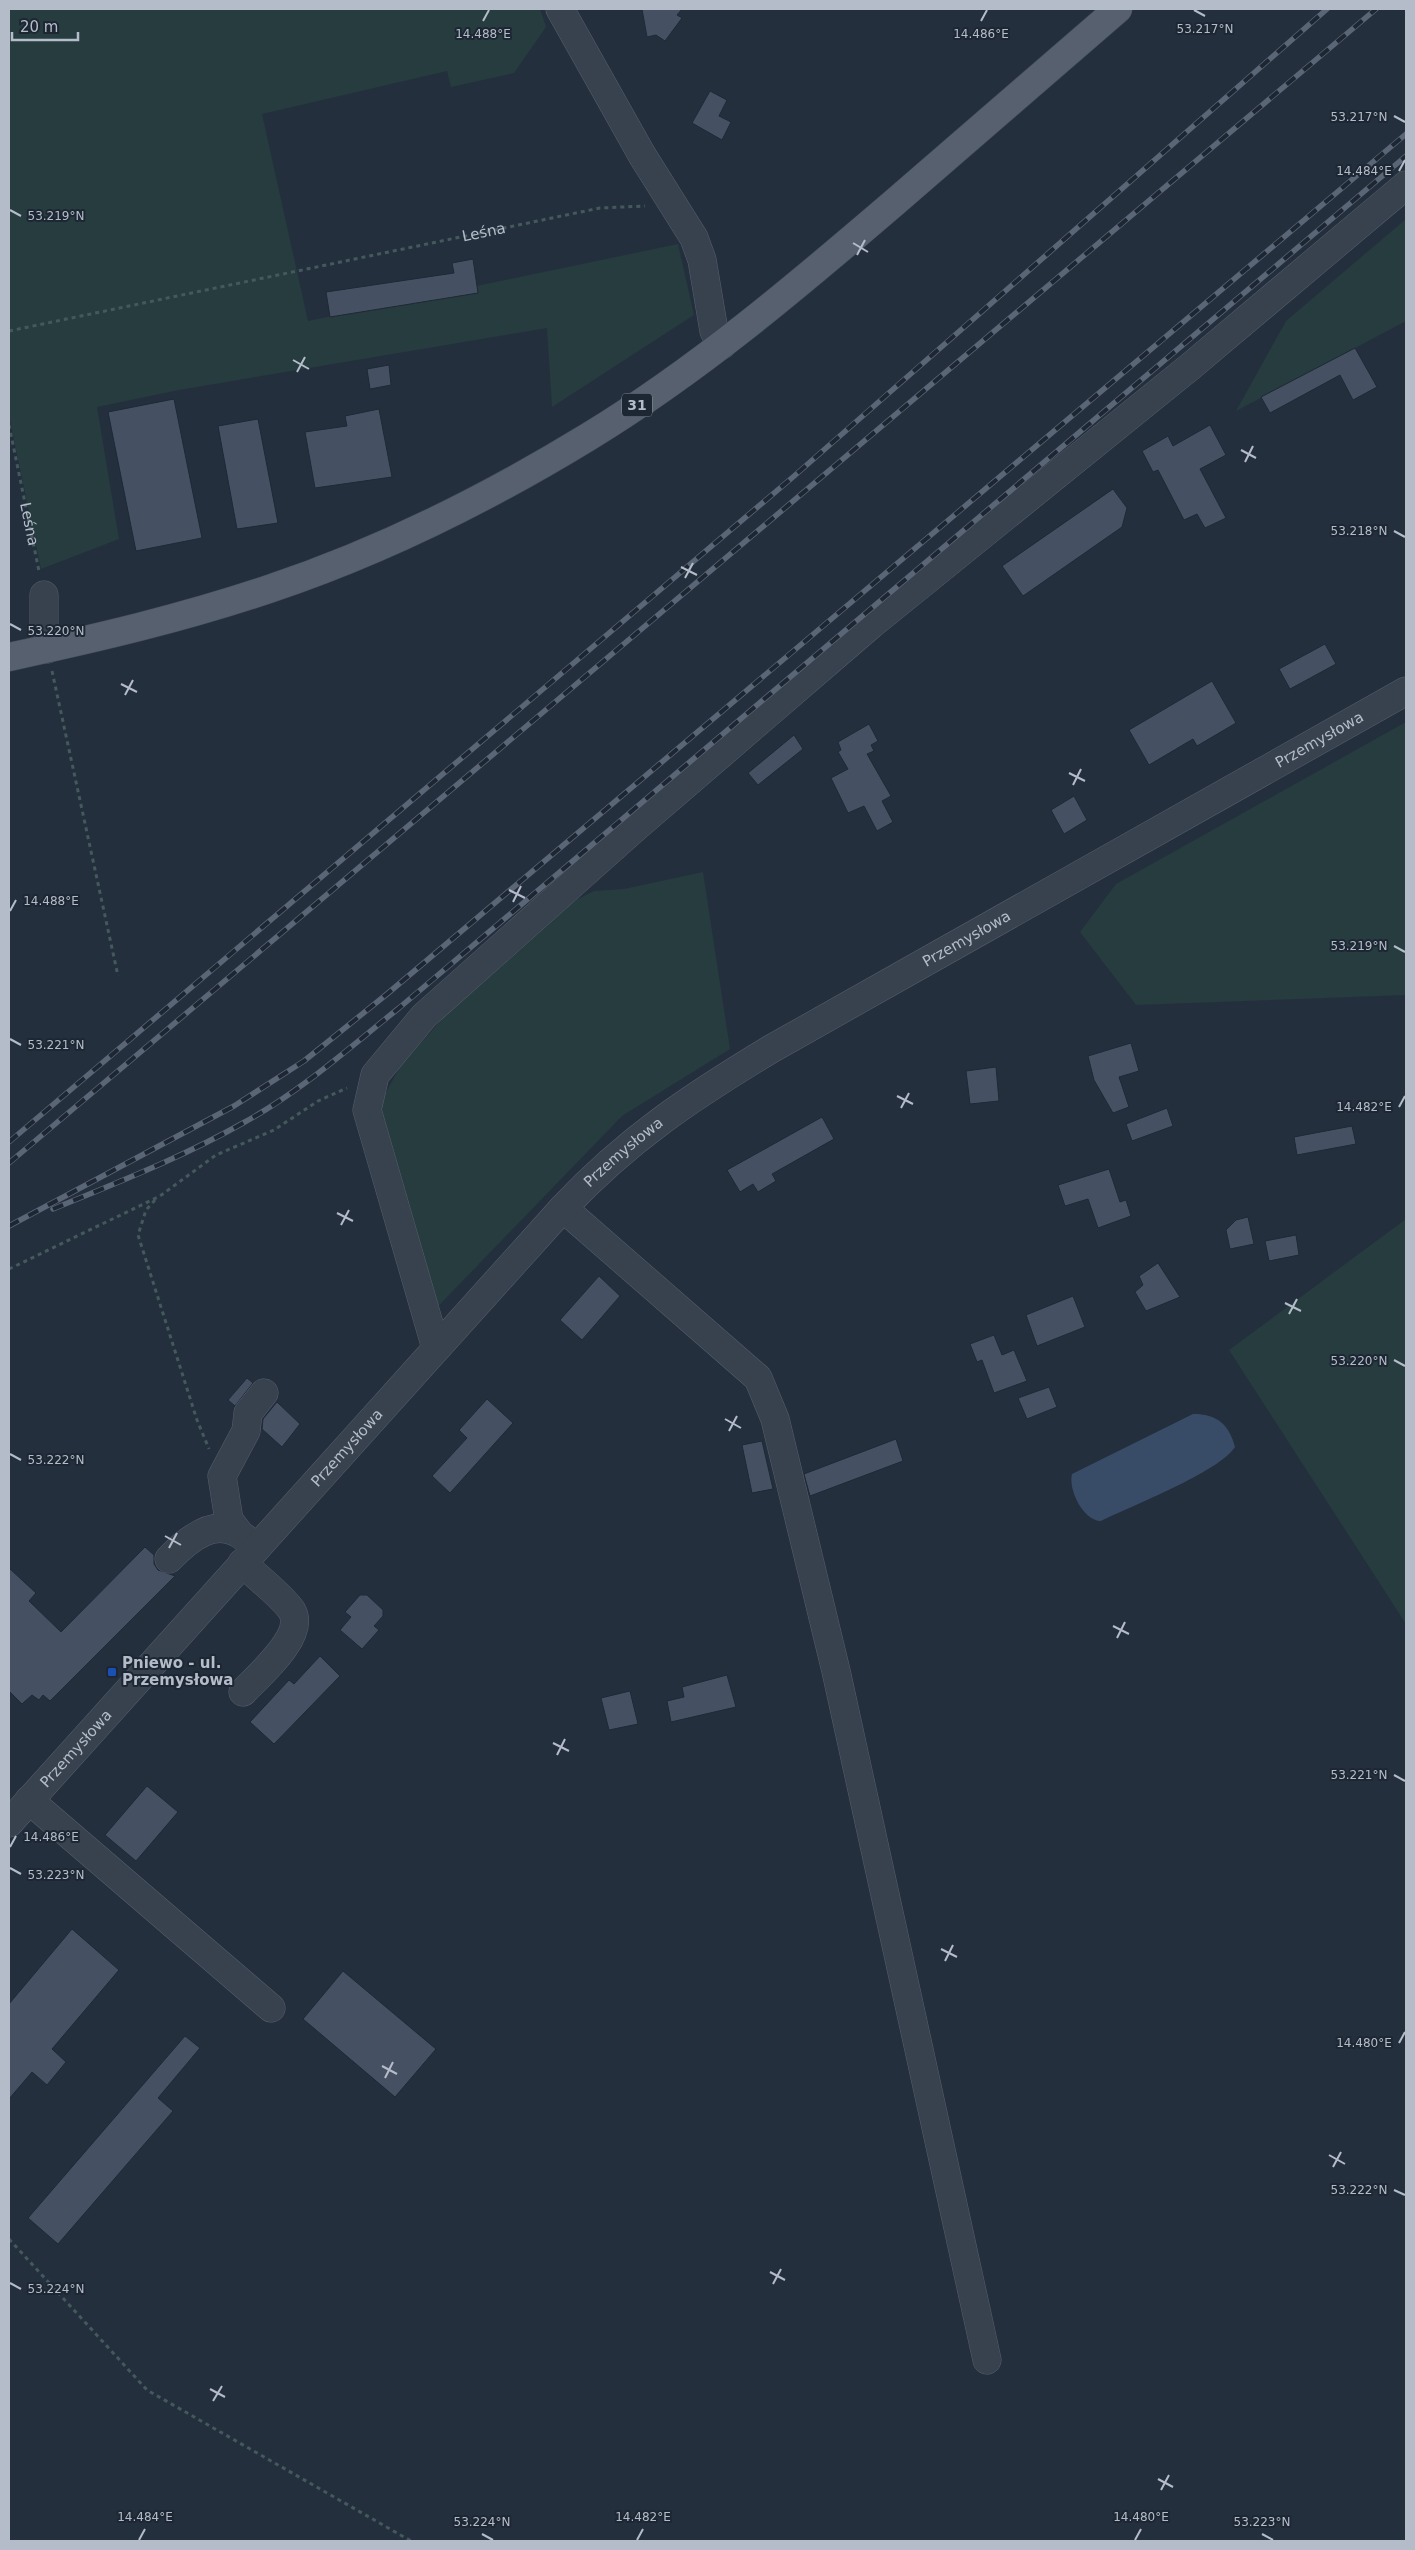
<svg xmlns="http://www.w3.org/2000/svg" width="1415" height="2550" font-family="'DejaVu Sans',sans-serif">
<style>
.green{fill:#263c3f}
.water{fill:#394c67}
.building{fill:#455162;stroke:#1f2835}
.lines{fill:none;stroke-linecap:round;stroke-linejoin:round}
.minor-casing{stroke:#565f6c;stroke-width:29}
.major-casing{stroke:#414a57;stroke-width:29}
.path{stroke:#44595c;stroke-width:3;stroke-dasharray:4 4;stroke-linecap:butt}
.minor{stroke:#38414e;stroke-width:28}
.major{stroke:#56606e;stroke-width:28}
.rail-casing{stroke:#5a6575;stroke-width:5.5}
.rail{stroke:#1d2633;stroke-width:4;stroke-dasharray:11;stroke-linecap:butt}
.ticks{fill:none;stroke:#b4bcc9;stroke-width:2}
.transit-dot{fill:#1a4fb4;stroke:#1d2633;stroke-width:2}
.labels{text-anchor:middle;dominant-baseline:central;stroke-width:4;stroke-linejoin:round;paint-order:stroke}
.shield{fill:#1d2633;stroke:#878f9c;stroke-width:1}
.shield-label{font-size:14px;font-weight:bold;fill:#b4bcc9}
.street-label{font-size:15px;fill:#b4bcc9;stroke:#1d2633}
.poi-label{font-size:15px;font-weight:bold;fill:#b4bcc9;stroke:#1d2633;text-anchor:start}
.ticks-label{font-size:12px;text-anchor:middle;fill:#b4bcc9;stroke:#1d2633;stroke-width:4;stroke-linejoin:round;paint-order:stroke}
</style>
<rect width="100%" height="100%" fill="#242f3e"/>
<!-- green -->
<path class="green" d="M9,9H540L546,27L514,73L451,87L447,71L262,114L308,321L678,244L694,315L552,407L547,328L179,390L97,407L119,539L41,569L9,416Z
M1406,219V321L1236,411L1286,321Z
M1406,722V995L1136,1005L1080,932L1116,884Z
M703,872L730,1049L622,1116L419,1326L356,1104L384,1096L401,1065L453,1007L572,902L594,891L624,889Z
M1406,1219V1624L1229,1350Z"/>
<!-- water -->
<path class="water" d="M1193,1414C1217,1414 1229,1424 1235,1447C1219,1472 1131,1506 1101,1521C1083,1521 1068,1489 1072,1474Z"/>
<!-- building -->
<path class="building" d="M642,9H682L677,15L682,18L665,41L656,35L647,37Z
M710,91L727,100L719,116L731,122L722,140L692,123Z
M473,259L478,293L330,317L326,292L454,273L452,263Z
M1355,348L1377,387L1353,400L1340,375L1270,413L1261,397Z
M389,365L391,385L370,389L367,369Z
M174,399L202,538L136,551L108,412Z
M379,409L392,477L315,488L305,432L347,426L345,416Z
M258,419L278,523L237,529L218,426Z
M1210,425L1226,455L1200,469L1226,518L1205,528L1197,514L1184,520L1158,470L1153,472L1142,451L1168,436L1173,446Z
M1113,489L1127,508L1122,527L1023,596L1002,566Z
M1325,644L1336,664L1290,689L1279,669Z
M1212,681L1236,723L1197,746L1193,739L1149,765L1129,730Z
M869,724L878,741L871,745L874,751L867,754L891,796L882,801L893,822L877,831L864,806L848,813L831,778L848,769L838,752L841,750L838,742Z
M794,735L803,749L758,785L748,773Z
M1074,796L1087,820L1064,834L1051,810Z
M1131,1043L1139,1071L1119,1077L1129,1107L1113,1113L1094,1080L1088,1056Z
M996,1067L999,1101L970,1104L966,1071Z
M1167,1108L1173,1126L1132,1141L1126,1124Z
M822,1117L834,1139L772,1174L776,1181L758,1192L753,1184L740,1192L727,1170Z
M1352,1126L1356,1144L1297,1155L1294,1137Z
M1109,1169L1120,1202L1126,1200L1131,1216L1098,1228L1088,1199L1065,1206L1058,1185Z
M1248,1217L1254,1244L1230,1249L1226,1230L1236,1220Z
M1296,1235L1299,1255L1269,1261L1265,1241Z
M1158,1263L1180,1297L1146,1311L1135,1292L1143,1285L1139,1276Z
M599,1276L620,1296L582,1340L560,1320Z
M1073,1296L1085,1327L1037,1346L1026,1315Z
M994,1335L1002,1355L1014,1350L1027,1381L994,1393L982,1360L977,1362L970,1344Z
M247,1378L253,1383L235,1406L228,1400Z
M1049,1387L1057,1407L1027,1419L1018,1398Z
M487,1399L513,1423L450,1493L432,1476L467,1438L459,1430Z
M277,1402L300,1424L282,1447L262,1429L263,1419Z
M896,1439L903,1461L810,1496L804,1474Z
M762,1441L773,1489L752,1493L742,1445Z
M145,1547L154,1555V1564L158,1570L175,1576L50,1701L43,1695L39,1700L32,1695L22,1704L9,1691V1568L36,1593L29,1601L61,1632Z
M360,1595H367L383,1610V1616L374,1626L379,1630L362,1649L340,1630L351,1617L345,1612Z
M320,1656L340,1676L274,1744L250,1722L289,1680L294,1684Z
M727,1675L736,1707L671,1722L667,1701L684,1697L682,1687Z
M630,1691L638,1724L609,1730L601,1698Z
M147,1786L178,1812L136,1861L105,1835Z
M72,1929L119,1970L52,2049L66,2062L47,2085L32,2072L9,2099V2004Z
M343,1971L436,2049L395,2097L303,2019Z
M185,2036L200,2048L158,2098L173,2111L58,2244L28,2218Z"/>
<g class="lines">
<defs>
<g id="minor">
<path d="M560,9L642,155L694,238L702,260L714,331L722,345"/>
<path d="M44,595V625L47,649"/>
<path d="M563,1208L758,1378L775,1419L836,1671L987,2360"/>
<path d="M436,1348L367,1110L375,1075L424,1016L635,828L872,624L1191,366L1406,185"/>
<path d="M239,1533L229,1520L222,1476L246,1431L248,1413L264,1393"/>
<path d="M169,1559C189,1538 218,1514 246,1539"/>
<path d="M242,1563C255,1575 284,1598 292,1611C306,1636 258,1676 243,1692"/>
<path d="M29,1800L271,2008"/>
<path id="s3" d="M9,1823L563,1208C628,1139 690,1098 771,1049L1406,691"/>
</g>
<path id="major" d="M9,657C97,638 183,618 269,589C380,552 488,498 588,437C698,370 797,286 895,202C969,138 1043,73 1118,9"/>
</defs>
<!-- minor casing -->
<use href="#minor" class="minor-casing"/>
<!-- major casing -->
<use href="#major" class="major-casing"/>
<!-- path -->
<g class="path">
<path id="s1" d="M9,331L600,208L645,206"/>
<path id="s2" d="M9,425L39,571"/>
<path d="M52,671L118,976"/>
<path d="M155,1200L146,1210L138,1235L197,1420L209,1449"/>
<path d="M9,1269L160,1196L216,1155L274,1130L318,1101L347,1088"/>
<path d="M9,2239L147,2390L411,2541"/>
</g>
<!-- minor -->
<use href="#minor" class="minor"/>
<!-- major -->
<use href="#major" class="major"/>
<defs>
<path id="rail" d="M9,1142L793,477L1327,9
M9,1163L1376,9
M53,1209C116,1183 183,1157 243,1123C300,1092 349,1048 399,1008L1406,156
M9,1226L234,1106L304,1061L387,994L1406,134"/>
</defs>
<!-- rail casing -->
<use href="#rail" class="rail-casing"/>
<!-- rail -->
<use href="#rail" class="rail"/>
</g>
<!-- ticks -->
<path class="ticks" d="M1194,10L1205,16M483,21L489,10M981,21L987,10M1394,116L1405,122M1399,171L1405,160M10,210L21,216M853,243L868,252M857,255L865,240M293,360L309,369M297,372L305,357M1241,450L1256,458M1245,462L1253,446M1394,531L1405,537M681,567L697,575M685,578L693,563M10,624L21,630M121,684L137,692M125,695L133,680M1069,773L1085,781M1073,785L1081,769M509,890L525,898M513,902L521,886M10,911L16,900M1394,946L1405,952M10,1039L21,1045M897,1096L913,1104M1399,1107L1405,1096M901,1108L909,1093M337,1213L353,1221M341,1225L349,1210M1285,1303L1301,1311M1289,1314L1297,1299M1394,1360L1405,1366M725,1419L741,1428M729,1431L737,1416M10,1454L21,1460M165,1536L181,1545M169,1548L177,1533M1113,1626L1129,1634M1117,1638L1125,1622M553,1743L569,1751M557,1755L565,1739M1394,1775L1405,1781M10,1847L16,1836M10,1868L21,1874M941,1949L957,1957M945,1961L953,1945M1399,2043L1405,2032M382,2066L397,2074M385,2078L393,2062M1329,2155L1345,2164M1333,2167L1341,2152M1394,2190L1405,2195M770,2272L785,2280M10,2283L21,2289M773,2284L781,2269M210,2389L225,2397M213,2401L222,2386M1158,2479L1173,2487M1161,2490L1169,2475M482,2534L493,2540M1262,2534L1273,2540M139,2540L145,2529M637,2540L643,2529M1135,2540L1141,2529"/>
<!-- markers -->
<rect class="transit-dot" x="107" y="1667" width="10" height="10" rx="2.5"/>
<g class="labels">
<!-- shield labels -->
<rect class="shield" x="622" y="393.5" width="30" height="23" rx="4"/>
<g class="shield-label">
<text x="637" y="405">31</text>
</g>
<!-- street labels -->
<g class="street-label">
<text stroke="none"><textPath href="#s1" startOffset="485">Leśna</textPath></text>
<text stroke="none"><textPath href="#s2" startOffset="101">Leśna</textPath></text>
<text stroke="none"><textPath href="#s3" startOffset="1720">Przemysłowa</textPath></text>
<text stroke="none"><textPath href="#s3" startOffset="1315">Przemysłowa</textPath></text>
<text stroke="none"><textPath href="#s3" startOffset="910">Przemysłowa</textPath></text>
<text stroke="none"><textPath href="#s3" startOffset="505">Przemysłowa</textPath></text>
<text stroke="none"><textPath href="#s3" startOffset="100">Przemysłowa</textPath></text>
</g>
<!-- poi labels -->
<g class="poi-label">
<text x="122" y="1663">Pniewo - ul.<tspan x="122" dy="17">Przemysłowa</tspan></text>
</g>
</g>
<g class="ticks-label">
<text x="1205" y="33">53.217°N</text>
<text x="483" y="38">14.488°E</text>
<text x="981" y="38">14.486°E</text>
<text x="1359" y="121">53.217°N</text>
<text x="1364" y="175">14.484°E</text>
<text x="56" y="220">53.219°N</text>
<text x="1359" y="535">53.218°N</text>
<text x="56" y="635">53.220°N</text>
<text x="51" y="905">14.488°E</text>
<text x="1359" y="950">53.219°N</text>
<text x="56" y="1049">53.221°N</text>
<text x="1364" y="1111">14.482°E</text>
<text x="1359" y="1365">53.220°N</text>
<text x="56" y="1464">53.222°N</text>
<text x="1359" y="1779">53.221°N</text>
<text x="51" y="1841">14.486°E</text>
<text x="56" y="1879">53.223°N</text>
<text x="1364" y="2047">14.480°E</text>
<text x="1359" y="2194">53.222°N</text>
<text x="56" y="2293">53.224°N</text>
<text x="145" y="2521">14.484°E</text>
<text x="643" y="2521">14.482°E</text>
<text x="1141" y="2521">14.480°E</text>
<text x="482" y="2526">53.224°N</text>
<text x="1262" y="2526">53.223°N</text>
</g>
<!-- border -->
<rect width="1415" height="2550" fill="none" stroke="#b4bcc9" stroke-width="20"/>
<!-- scale -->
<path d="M12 32v8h66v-8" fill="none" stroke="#b4bcc9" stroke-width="2.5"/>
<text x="20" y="32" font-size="15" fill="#b4bcc9" stroke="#1d2633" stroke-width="4" paint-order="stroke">20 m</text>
</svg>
